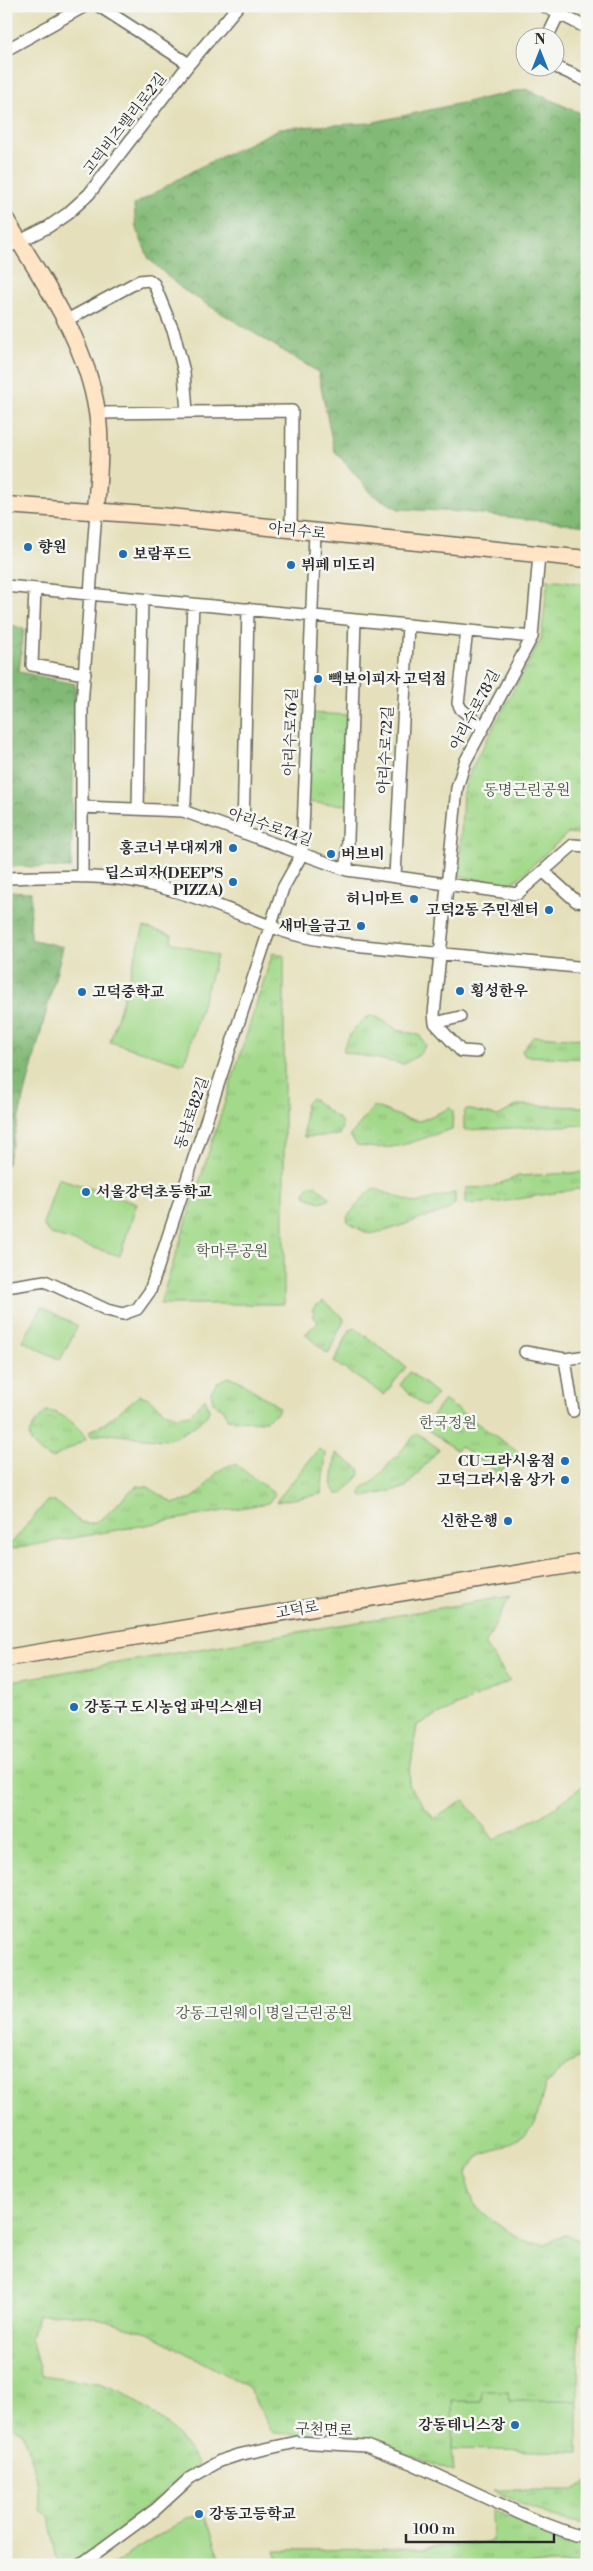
<svg xmlns="http://www.w3.org/2000/svg" width="593" height="2571" font-family="'Libre Bodoni','Noto Serif KR',serif">
<style>
.grass{fill:#a3d98a;stroke:#67825a}
.forest{fill:url(#forest-crowns);stroke:#567250}
.park{fill:url(#park-tufts);stroke:#67825a}
.lines{fill:none;stroke-linecap:round;stroke-linejoin:round}
.street-casing{stroke:#6c6a5d;stroke-width:14}
.secondary-casing{stroke:#6c6a5d;stroke-width:19}
.street{stroke:#fff;stroke-width:11}
.secondary{stroke:#ffe4c6;stroke-width:16}
.poi-dot{fill:#1f6fb2;stroke:#f6f6f2;stroke-width:2}
.labels{text-anchor:middle;dominant-baseline:central;stroke-width:5;stroke-linejoin:round;paint-order:stroke}
.street-label{font-size:15px;fill:#2b2b2b;stroke:#f6f6f2}
.poi-label{font-size:15px;font-weight:bold;fill:#2b2b2b;stroke:#f6f6f2;text-anchor:start}
.park-label{font-size:15px;fill:#495643;stroke:#f6f6f2}
</style>
<defs>
<pattern id="forest-crowns" width="20" height="18" patternUnits="userSpaceOnUse" patternTransform="scale(1.25)"><rect width="20" height="18" fill="#82b976"/><path d="M2 6a3 3 0 1 1 6 0M12 15a3 3 0 1 1 6 0" fill="none" stroke="#6b9761"/></pattern>
<pattern id="park-tufts" width="24" height="20" patternUnits="userSpaceOnUse" patternTransform="scale(1.25)"><rect width="24" height="20" fill="#a3d98a"/><path d="M3 7l-1-3M5 7V3M7 7l1-3M15 17l-1-3M17 17v-4M19 17l1-3" fill="none" stroke="#8cba77"/></pattern>
</defs>
<rect width="100%" height="100%" fill="#f6f6f2"/>
<filter id="ink" filterUnits="userSpaceOnUse"><feTurbulence type="fractalNoise" baseFrequency=".02" numOctaves="2"/><feDisplacementMap in="SourceGraphic" scale="10" xChannelSelector="R" yChannelSelector="G"/><feConvolveMatrix kernelMatrix="1 2 1 2 8 2 1 2 1" color-interpolation-filters="sRGB"/></filter>
<filter id="wash" filterUnits="userSpaceOnUse"><feTurbulence type="fractalNoise" baseFrequency=".0096" numOctaves="4" result="noise"/><feDisplacementMap in="SourceGraphic" scale="20" xChannelSelector="R" yChannelSelector="G"/><feGaussianBlur stdDeviation="1.12" result="paint"/><feColorMatrix in="noise" values="0 0 0 0 0 0 0 0 0 0 0 0 0 0 0 0 0 1.4 0 .05"/><feComposite in="paint" operator="in"/></filter>
<g filter="url(#wash)">
<rect width="100%" height="100%" fill="#e5e0bb"/>
<!-- grass -->
<path class="grass" d="M144,927L172,935L171,942L217,956L184,1064L110,1042Z
M58,1178L137,1203L120,1256L50,1234L43,1225Z
M42,1307L78,1326L60,1360L23,1341Z
M481,2391H508L509,2401H578V2452L452,2449V2401H481Z
M205,2515L223,2565H111L187,2518Z"/>
<!-- forest -->
<path class="forest" d="M526,89L587,116V526L463,512L399,509L373,495L334,450L318,372L182,289L149,259L136,228L134,205L194,170L281,128L370,123Z
M6,623L24,629L19,672L75,684L71,868L6,866Z
M6,891L31,892L30,939L63,947L6,1167Z"/>
<!-- park -->
<path class="park" d="M548,579L587,584V835L568,833L511,885L459,876L463,793L471,769L541,639Z
M306,713L352,715L349,805L303,802Z
M273,952L284,956V1304H160Z
M371,1016L377,1017L398,1030L419,1035L426,1045L419,1055L403,1064L344,1052C342,1040 361,1019 371,1016Z
M534,1036L587,1039V1059L525,1056L522,1051Z
M311,1098L341,1121L342,1127L339,1135L304,1137L305,1104Z
M518,1105L587,1107V1125L464,1130V1114L466,1109L498,1116Z
M374,1106L407,1119L420,1121L450,1108L453,1111L452,1129C417,1139 395,1154 357,1145L350,1136Z
M587,1172V1190L578,1189L500,1202L466,1204V1188L491,1187L519,1176Z
M310,1185H315L330,1198L321,1202L306,1197L305,1192Z
M376,1189L415,1203L455,1193V1204L450,1209L385,1231L369,1234L348,1223L347,1217L369,1191Z
M323,1301L342,1316L344,1320L328,1354L305,1334L318,1322L312,1316L315,1312L312,1310L317,1304L319,1305Z
M355,1328L406,1367L384,1395L334,1362L350,1330Z
M410,1372L437,1394L425,1407L400,1385Z
M228,1377L238,1380L279,1407L277,1413L262,1422L227,1419L225,1411L213,1402L211,1391L218,1382Z
M140,1395L148,1398L167,1413L178,1416L190,1414L205,1398C206,1402 209,1407 209,1410C209,1420 175,1439 165,1440L107,1434L91,1436L89,1431L104,1424Z
M444,1400L518,1452L500,1475L460,1446L456,1450L424,1427Z
M47,1411C60,1411 81,1427 86,1439L53,1458C46,1457 42,1454 37,1449C20,1434 36,1423 47,1411Z
M417,1433L439,1449L405,1488L364,1497L361,1495L362,1488L372,1483Z
M320,1449L326,1454L321,1494L276,1502L316,1452Z
M336,1453L359,1469L360,1475L342,1494H337L332,1485Z
M235,1464L275,1494L268,1503L6,1550L47,1501C57,1499 69,1513 76,1519C100,1537 121,1494 137,1486L148,1487L173,1503C209,1502 205,1469 235,1464Z
M510,1596L485,1645L510,1681L417,1725L408,1784L434,1819L464,1800L494,1840L548,1812L587,1783V2052L565,2067L545,2086L535,2124L524,2135L501,2148L481,2154L466,2173L468,2187L476,2208L524,2242L545,2244L565,2235L587,2243V2322L579,2323L578,2401H509L508,2391H482L481,2401H452V2449L454,2472L394,2449L347,2438L273,2433L248,2387L149,2333L90,2317L63,2313L37,2315L31,2340L41,2375L99,2383L123,2392L170,2427L199,2464L89,2554L71,2565H58L49,2517L41,2510L33,2464L22,2432L6,2424V1682Z
M587,2482V2525L552,2517L492,2490H574Z
M492,2511L552,2536L587,2546V2565H279L275,2550L421,2549L485,2542L493,2540Z"/>
</g>
<g filter="url(#ink)">
<g class="lines">
<defs>
<path id="street" d="M99,6L189,64
M544,6L587,28
M547,38L558,15
M6,50L85,6
M556,67L587,81
M6,248L48,227L67,214L89,194L189,64L238,6
M67,320L139,281L149,280L154,284L174,333L184,372L187,412
M97,413L292,411L291,530
M6,586L532,637
M35,589L32,665L85,674
M467,631L458,703L461,709L483,727
M82,807L183,811L347,870L517,894L573,845L587,846
M138,809L142,599
M183,811L185,802L193,604
M243,833L248,609
M347,870L355,620
M543,871L576,901L587,902
M395,876L408,625
M82,877V706L96,511
M6,878C53,877 101,873 147,884C194,894 238,914 283,931C302,938 323,940 343,944L587,968
M435,1023L460,1017
M477,1052L461,1051L435,1023L434,1014L457,788L465,762L532,637L539,555
M6,1287L45,1281L107,1310L123,1314L137,1309L150,1291L283,888L302,854L315,533
M525,1352L565,1359L587,1356
M565,1359L573,1411
M80,2565L155,2510L190,2478L220,2461L238,2455L297,2442L366,2446L411,2463L532,2519L575,2535L587,2536"/>
<path id="secondary" d="M6,220C43,281 86,340 97,412C102,444 98,479 96,511
M6,505L160,516L587,559
M6,1658L587,1562"/>
</defs>
<!-- street casing -->
<use href="#street" class="street-casing"/>
<!-- secondary casing -->
<use href="#secondary" class="secondary-casing"/>
<!-- street -->
<use href="#street" class="street"/>
<!-- secondary -->
<use href="#secondary" class="secondary"/>
</g>
</g>
<!-- markers -->
<g class="poi-dot">
<circle cx="28" cy="547" r="5"/>
<circle cx="123" cy="554" r="5"/>
<circle cx="291" cy="565" r="5"/>
<circle cx="318" cy="679" r="5"/>
<circle cx="233" cy="848" r="5"/>
<circle cx="331" cy="854" r="5"/>
<circle cx="233" cy="882" r="5"/>
<circle cx="414" cy="899" r="5"/>
<circle cx="549" cy="910" r="5"/>
<circle cx="361" cy="926" r="5"/>
<circle cx="460" cy="991" r="5"/>
<circle cx="82" cy="992" r="5"/>
<circle cx="86" cy="1192" r="5"/>
<circle cx="565" cy="1461" r="5"/>
<circle cx="565" cy="1480" r="5"/>
<circle cx="508" cy="1521" r="5"/>
<circle cx="74" cy="1707" r="5"/>
<circle cx="515" cy="2425" r="5"/>
<circle cx="199" cy="2514" r="5"/>
</g>
<g class="labels">
<!-- street labels -->
<g class="street-label">
<text transform="translate(125 124) rotate(-52)">고덕비즈밸리로2길</text>
<text transform="translate(297 531) rotate(6)">아리수로</text>
<text transform="translate(475 710) rotate(-62)">아리수로78길</text>
<text transform="translate(291 732) rotate(-88)">아리수로76길</text>
<text transform="translate(386 750) rotate(-87)">아리수로72길</text>
<text transform="translate(270 827) rotate(19)">아리수로74길</text>
<text transform="translate(192 1113) rotate(-71)">동남로82길</text>
<text transform="translate(297 1610) rotate(-10)">고덕로</text>
<text transform="translate(324 2430) rotate(2)">구천면로</text>
</g>
<!-- poi labels -->
<g class="poi-label">
<text x="38" y="547">향원</text>
<text x="133" y="554">보람푸드</text>
<text x="301" y="565">뷔페 미도리</text>
<text x="328" y="679">빽보이피자 고덕점</text>
<text x="223" y="848" text-anchor="end">홍코너 부대찌개</text>
<text x="341" y="854">버브비</text>
<text x="223" y="873" text-anchor="end">딥스피자(DEEP'S<tspan x="223" dy="17">PIZZA)</tspan></text>
<text x="404" y="899" text-anchor="end">허니마트</text>
<text x="539" y="910" text-anchor="end">고덕2동 주민센터</text>
<text x="351" y="926" text-anchor="end">새마을금고</text>
<text x="470" y="991">횡성한우</text>
<text x="92" y="992">고덕중학교</text>
<text x="96" y="1192">서울강덕초등학교</text>
<text x="555" y="1461" text-anchor="end">CU 그라시움점</text>
<text x="555" y="1480" text-anchor="end">고덕그라시움 상가</text>
<text x="498" y="1521" text-anchor="end">신한은행</text>
<text x="84" y="1707">강동구 도시농업 파믹스센터</text>
<text x="505" y="2425" text-anchor="end">강동테니스장</text>
<text x="209" y="2514">강동고등학교</text>
</g>
<!-- park labels -->
<g class="park-label">
<text x="527" y="790">동명근린공원</text>
<text x="232" y="1251">학마루공원</text>
<text x="448" y="1423">한국정원</text>
<text x="264" y="2013">강동그린웨이 명일근린공원</text>
</g>
</g>
<!-- margin -->
<rect width="593" height="2571" fill="none" stroke="#f6f6f2" stroke-width="25"/>
<!-- north arrow -->
<g transform="translate(540 52)"><circle r="24" fill="#f6f6f2" stroke="#a5a5a2"/>
<path d="M0-4L9 19L0 12L-9 19Z" fill="#1f6fb2"/>
<text y="-8" font-size="14" font-weight="bold" text-anchor="middle" fill="#2b2b2b">N</text>
</g>
<!-- scale -->
<path d="M406 2534v8h148v-8" fill="none" stroke="#2b2b2b" stroke-width="2.5"/>
<text x="413" y="2534" font-size="15" fill="#2b2b2b" stroke="#f6f6f2" stroke-width="4" paint-order="stroke">100 m</text>
</svg>
